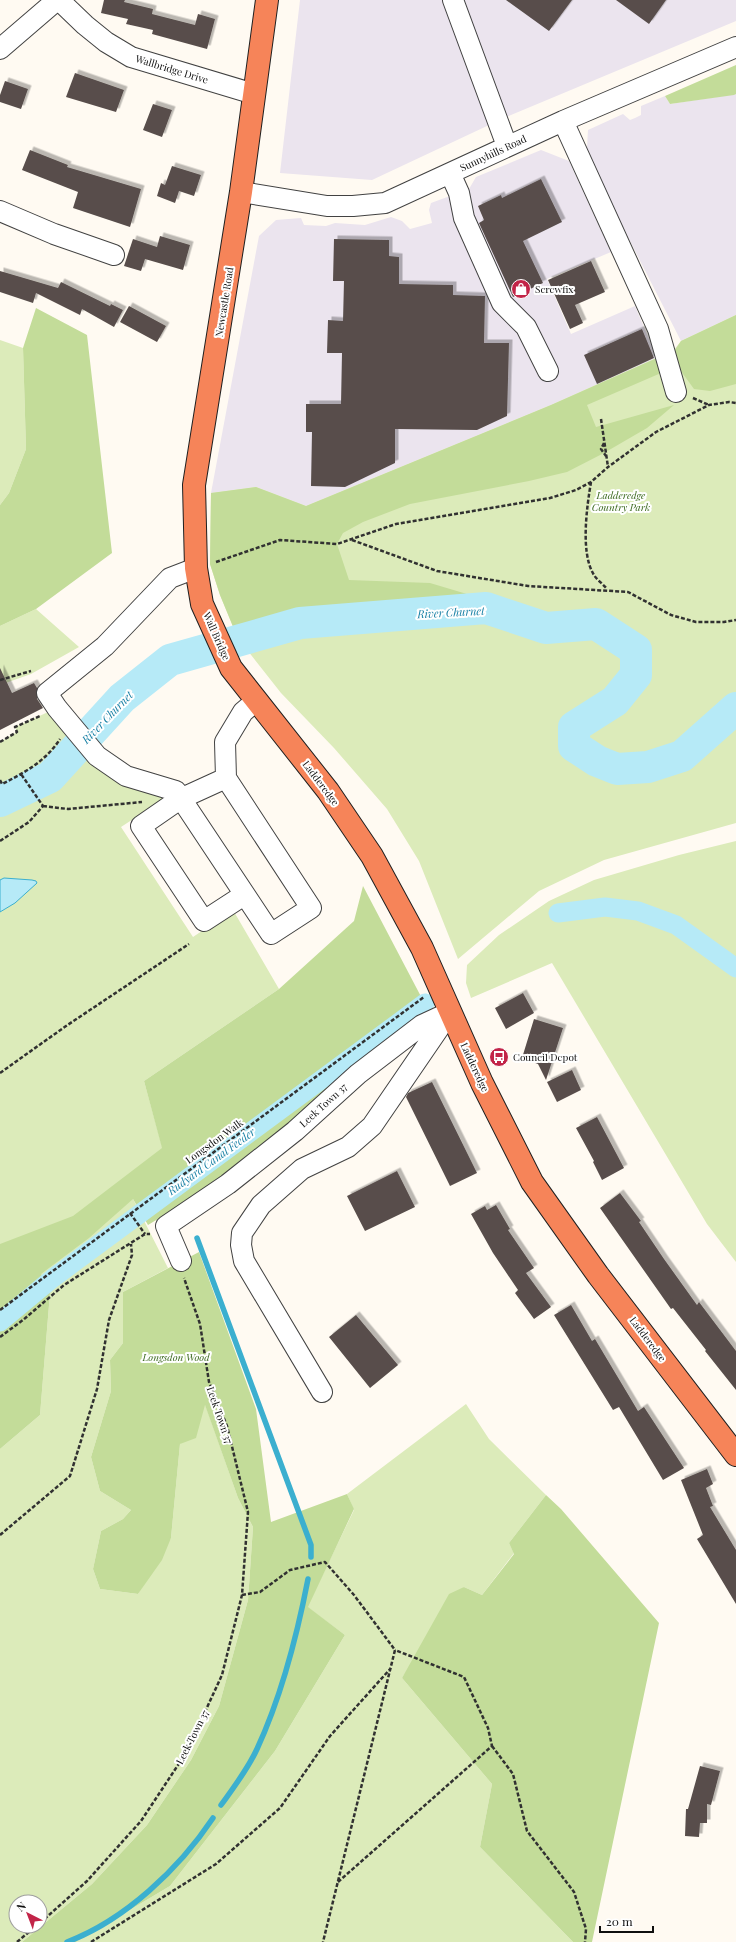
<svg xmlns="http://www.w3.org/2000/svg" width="736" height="1942" font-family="'Playfair Display',serif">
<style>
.industrial{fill:#ebe4ee}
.green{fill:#dcebba;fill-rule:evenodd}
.forest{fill:#c3dc99}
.water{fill:#b6eaf7;stroke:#3bafcf}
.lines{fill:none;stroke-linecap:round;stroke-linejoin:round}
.stream{stroke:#3bafcf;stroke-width:5.5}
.canal{stroke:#b6eaf7;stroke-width:19}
.river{stroke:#b6eaf7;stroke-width:32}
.building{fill:#584e4b;filter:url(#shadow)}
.minor-casing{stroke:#424242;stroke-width:22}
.highway-casing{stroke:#202020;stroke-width:24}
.path{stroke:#313131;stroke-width:2.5;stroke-dasharray:4 2;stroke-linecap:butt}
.minor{stroke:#fff;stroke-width:20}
.highway{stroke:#f68459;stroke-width:22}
.labels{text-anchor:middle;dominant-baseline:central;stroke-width:4;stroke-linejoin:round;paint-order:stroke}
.street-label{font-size:10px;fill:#0f0f0f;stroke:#fff}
.poi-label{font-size:10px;fill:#0f0f0f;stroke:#fff;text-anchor:start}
.park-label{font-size:10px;font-style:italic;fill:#3b691e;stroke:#fff}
.water-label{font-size:11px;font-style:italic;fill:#167fa4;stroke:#fff}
</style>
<defs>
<filter id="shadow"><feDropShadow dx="3.5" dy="-3.5" stdDeviation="0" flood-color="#0004"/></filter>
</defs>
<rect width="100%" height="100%" fill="#fffaf2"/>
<!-- industrial -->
<path class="industrial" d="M300,0H736V21L504,118L372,180L280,173Z
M736,94V315L681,341L611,204L587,148L588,130L623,114L630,120L635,118L641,115V106L665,96L670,104Z
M541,150L569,161L611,252L547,279L571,334L635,306L657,358L551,405L306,506L256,487L211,493L259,236L276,220L301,218L304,225L326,226L335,223L365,225L391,217L402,221L410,229L432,223L429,210L431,203L469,189L476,177Z"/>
<!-- green -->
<path class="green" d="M736,315V823L604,860L539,891L458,959L419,861L387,809L334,748L281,693L248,651L234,629L220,595L210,564L211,493L256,487L306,506L551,405L674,350L681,341Z
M0,340L23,348L26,449L9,493L0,505Z
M36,609L79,647L31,674L0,685V626Z
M57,708L97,756L176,791L121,827L193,937L233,910L279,989L144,1081L168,1168L133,1199L168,1268L123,1292V1343L110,1360L111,1391L91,1457L100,1491L131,1510L123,1519L101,1531L93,1569L100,1589L138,1594L171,1538L180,1444L205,1404L238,1498L253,1527L248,1600L219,1706L191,1760L147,1825L92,1884L22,1942H0V1449L40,1415L50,1293L40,1275L0,1305V742L17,732L15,727ZM16,1902H40V1926H16Z
M736,841V1262L707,1224L552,963L471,998L466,983L467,965L499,935L549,901L594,880L679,855Z
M466,1404L489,1439L546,1495L509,1543L514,1553L482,1595L464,1587L402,1678L492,1784L480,1847L573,1942H76L170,1886L275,1751L345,1635L307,1607L354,1510L347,1494Z"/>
<!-- forest -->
<path class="forest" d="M736,65V94L734,95L670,104L665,96Z
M36,308L87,335L112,553L36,609L0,626V505L9,493L26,449L23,348Z
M736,315V384L710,391L694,389L678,367L675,350L681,341Z
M657,358L661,373L587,405L596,427L674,405L647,428L604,453L567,472L529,481L410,504L363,522L343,533L337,544L349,580L430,583L487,600L299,612L234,629L220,595L210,564L211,493L256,487L306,506L551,405Z
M363,886L427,1008L372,1050L261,1148L212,1186L148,1225L133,1199L89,1238L41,1274L50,1293L40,1415L0,1449V1244L73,1216L162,1148L144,1081L279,989L354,921Z
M199,1252L256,1409L271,1522L347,1494L354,1509L308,1607L345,1635L275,1751L170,1886L76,1942H22L92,1884L147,1825L191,1760L219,1706L248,1600L253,1527L238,1498L205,1405L196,1438L180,1444L171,1538L162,1560L138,1594L100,1589L93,1569L101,1531L123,1519L131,1510L100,1491L91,1457L111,1391L110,1360L123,1343V1292Z
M546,1495L561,1509L659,1623L592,1942H573L480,1847L492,1784L402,1678L449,1594L464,1587L482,1595L514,1554L509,1543Z"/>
<!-- water -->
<path class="water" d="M4,878L32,880L36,881L37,883L15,903L0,912V880Z"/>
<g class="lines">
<!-- stream -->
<path class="stream" d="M197,1238L311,1545V1557
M221,1805C234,1787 248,1769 257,1749C282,1695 297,1636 308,1579
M67,1942C125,1920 179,1869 213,1818"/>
<!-- canal -->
<path class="canal" d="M558,913L605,907L638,911L676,925L736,968
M0,1322L53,1278L425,1003"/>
<!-- river -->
<path class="river" d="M0,801L50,777L122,698L170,660L300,623L486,608L546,628L596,624L636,650V675L615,701L574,727V746L597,761L617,769L648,767L682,756L736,708"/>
</g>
<!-- building -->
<path class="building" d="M104,0H125L124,2L153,9L152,14L195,25L198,14L215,19L207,49L152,34L153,30L126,24L128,19L101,13Z
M506,0H572L549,31Z
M616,0H666L649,24Z
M75,73L124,90L116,112L66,97Z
M5,81L28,89L21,109L0,102V95Z
M153,104L172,110L162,137L143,130Z
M30,150L68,165L67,167L141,189L130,227L73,208L78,192L22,170Z
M172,166L201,175L194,196L179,191L175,203L157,196L161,183L165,185Z
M541,179L562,222L523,241L543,283L513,297L479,223L484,220L478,206L501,195L502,198Z
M160,236L190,245L183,270L145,259L141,271L124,266L133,239L157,247Z
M334,239L389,240V256L399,257V284L453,285V295L485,296L484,343H509L507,416L477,430L395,429V463L345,487L311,486L312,432H306V404H341L342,353H327L328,320L343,321L344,281H333Z
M591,261L605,292L575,305L583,323L570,329L548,280Z
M0,271L58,288L61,282L110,306L111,304L123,310L114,327L82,309L80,315L36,293L33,303L0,292Z
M129,306L166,326L157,342L120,322Z
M642,329L654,358L597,384L584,355Z
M0,668L12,693L34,683L37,688V699L43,708L0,730Z
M523,993L534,1013L506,1029L495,1008Z
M534,1019L563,1028L546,1080L538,1064L522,1058Z
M572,1070L581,1090L557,1102L547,1082Z
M432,1082L477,1173L450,1186L406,1097L408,1093Z
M597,1117L624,1168L602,1180L593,1162L594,1161L576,1128Z
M397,1171L415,1207L365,1231L347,1196Z
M620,1193L641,1221L639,1222L664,1259L697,1305L699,1302L736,1351V1390L705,1351L706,1350L673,1308L671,1309L600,1208Z
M496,1205L510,1229L508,1230L534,1268L526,1273L551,1307L534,1319L515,1293L518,1290L493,1253L471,1214L485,1206L487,1210Z
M571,1305L592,1341L595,1339L638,1411L644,1407L684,1468L663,1480L619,1407L613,1410L554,1315Z
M356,1315L398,1365L370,1388L329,1337Z
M707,1469L713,1484L706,1488L713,1506L710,1507L736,1550V1604L697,1539L703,1535L681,1480Z
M700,1766L720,1771L711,1805L707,1804V1823H700L699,1837L685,1836L686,1809H688Z"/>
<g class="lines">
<defs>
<path id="minor" d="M59,0L85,25L106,42L131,57L254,94
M453,0L507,146
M0,49L57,0
M563,121L658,329L676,392
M450,173L459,193L464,218L502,303L526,327L548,371
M241,192L327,206H353L385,203L563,121L736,47
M0,211L54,234L114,255
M196,568L170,578L105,646L47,693L57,708L97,756L126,776L176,791L271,934L311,908L226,778L225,742L243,712L256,701
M226,778L180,799L141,826L204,921L244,895
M181,1261L166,1226L228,1184L295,1131L358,1074L422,1025L450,1012
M322,1392L244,1261L241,1245L242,1233L261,1205L302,1169L348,1147L372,1126L450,1012"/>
<path id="highway" d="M267,0L241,192L194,485L196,568L202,604L231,668L328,791L372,856L422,948L482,1083L532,1182L598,1275L736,1455"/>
</defs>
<!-- minor casing -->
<use href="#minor" class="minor-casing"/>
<!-- highway casing -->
<use href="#highway" class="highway-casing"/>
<!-- path -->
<path class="path" d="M693,398L709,405
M601,419L608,467
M604,443L601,449L606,456
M591,482C587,506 580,553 594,575C597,580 603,584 607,589
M352,540L437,571L528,586L628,592L671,615L696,622H724L736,620
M216,562L280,540L337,544L396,524L550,498L576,490L591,482L608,467L656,432L709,405L729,402L736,403
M0,680L31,671
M0,742L17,732L15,727L40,716
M0,780L2,784C24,773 46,761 60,739
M43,806L68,809L142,802
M0,841L29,822L43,806L21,774
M0,1073L66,1026L189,944
M130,1213L145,1234
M0,1310L424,997
M0,1337L23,1320L64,1285L145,1234H150
M0,1535L70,1476L97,1389L109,1320L132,1255L131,1244
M242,1595L260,1592L290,1570L325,1562L354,1595L395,1650L323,1942
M492,1746L513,1774L527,1831L574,1892L586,1929L585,1942
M338,1882L492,1746L488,1728L464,1677L395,1650
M40,1923L87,1881L141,1821L186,1753L222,1675L242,1595L248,1512L227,1426L209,1382L200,1324L184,1278
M17,1942L36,1926
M91,1942L216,1864L280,1808L330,1736L391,1668"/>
<!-- minor -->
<use href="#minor" class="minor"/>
<!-- highway -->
<use href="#highway" class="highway"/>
</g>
<!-- icons -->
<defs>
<symbol id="shop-disc" viewBox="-11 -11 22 22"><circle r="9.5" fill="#c22448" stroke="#fff"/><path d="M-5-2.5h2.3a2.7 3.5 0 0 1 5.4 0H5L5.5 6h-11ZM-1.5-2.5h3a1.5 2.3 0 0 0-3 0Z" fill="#fff"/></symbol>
<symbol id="bus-disc" viewBox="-11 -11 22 22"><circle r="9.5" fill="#c22448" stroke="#fff"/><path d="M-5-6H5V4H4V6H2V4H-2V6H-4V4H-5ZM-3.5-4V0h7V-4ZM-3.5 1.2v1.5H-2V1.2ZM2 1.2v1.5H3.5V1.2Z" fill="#fff"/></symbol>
</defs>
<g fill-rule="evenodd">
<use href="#shop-disc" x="510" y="278" width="22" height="22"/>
<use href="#bus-disc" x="488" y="1046" width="22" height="22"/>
</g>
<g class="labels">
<!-- street labels -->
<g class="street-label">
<text transform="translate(172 69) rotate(17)">Wallbridge Drive</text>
<text transform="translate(493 153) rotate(-25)">Sunnyhills Road</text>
<text transform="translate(224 302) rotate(-81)">Newcastle Road</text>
<text transform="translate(217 636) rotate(66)">Wall Bridge</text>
<text transform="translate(321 783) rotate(53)">Ladderedge</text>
<text transform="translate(475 1067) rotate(65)">Ladderedge</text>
<text transform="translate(323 1105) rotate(-42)">Leek Town 37</text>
<text transform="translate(214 1141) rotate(-36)">Longsdon Walk</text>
<text transform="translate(648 1339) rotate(53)">Ladderedge</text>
<text transform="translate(220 1415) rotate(71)">Leek Town 37</text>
<text transform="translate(192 1737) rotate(-63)">Leek Town 37</text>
</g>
<!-- poi labels -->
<g class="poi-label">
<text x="535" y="289">Screwfix</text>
<text x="513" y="1057">Council Depot</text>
</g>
<!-- park labels -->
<g class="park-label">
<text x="621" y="495">Ladderedge<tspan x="621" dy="12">Country Park</tspan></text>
<text x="176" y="1357">Longsdon Wood</text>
</g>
<!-- water labels -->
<g class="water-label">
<text transform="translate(451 612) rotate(-3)">River Churnet</text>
<text transform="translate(107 717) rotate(-46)">River Churnet</text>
<text transform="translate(211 1161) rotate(-36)">Rudyard Canal Feeder</text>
</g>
</g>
<!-- north arrow -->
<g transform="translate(28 1914) rotate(318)"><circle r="19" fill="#ffffff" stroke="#9f9f9f"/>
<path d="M0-3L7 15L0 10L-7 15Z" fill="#c22448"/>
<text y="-6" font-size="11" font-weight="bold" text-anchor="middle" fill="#0f0f0f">N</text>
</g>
<!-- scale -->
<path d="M600 1926v6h53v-6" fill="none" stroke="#0f0f0f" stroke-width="2"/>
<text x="606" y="1926" font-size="12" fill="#0f0f0f" stroke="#ffffff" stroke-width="3" paint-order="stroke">20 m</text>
</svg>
